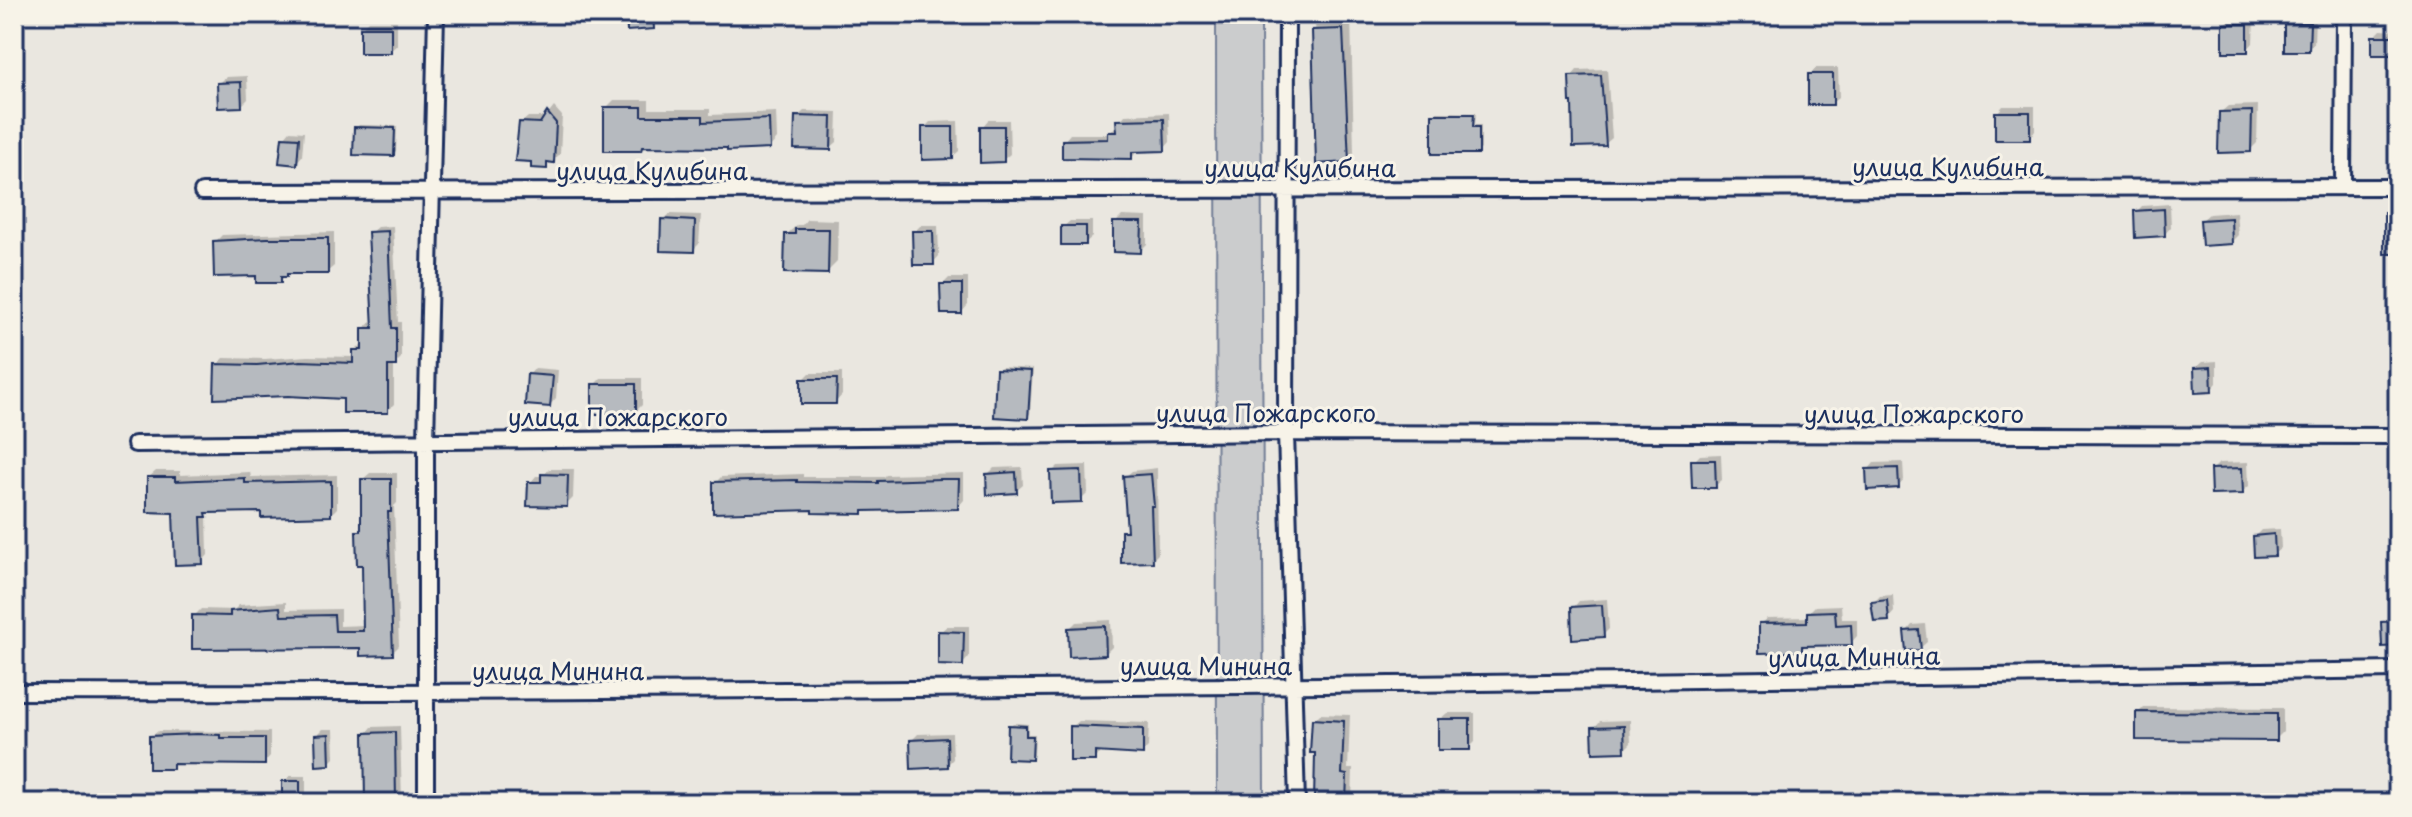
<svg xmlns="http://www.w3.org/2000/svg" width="2412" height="817" font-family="'Playpen Sans',sans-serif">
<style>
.green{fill:#cbcccd;stroke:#737e96;stroke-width:2}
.shadow{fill:#0003}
.building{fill:#b6babf;stroke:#1b2f5e;stroke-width:2}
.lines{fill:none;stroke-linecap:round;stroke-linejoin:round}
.street-casing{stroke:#1b2f5e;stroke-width:20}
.street{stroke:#f7f3e8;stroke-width:14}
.labels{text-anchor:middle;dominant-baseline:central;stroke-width:6;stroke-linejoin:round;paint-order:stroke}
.street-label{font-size:24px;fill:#1b2f5e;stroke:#f7f3e8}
</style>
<rect width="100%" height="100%" fill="#eae7e0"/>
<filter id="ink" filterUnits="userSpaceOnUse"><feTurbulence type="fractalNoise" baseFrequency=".0125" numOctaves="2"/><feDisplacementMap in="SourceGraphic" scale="16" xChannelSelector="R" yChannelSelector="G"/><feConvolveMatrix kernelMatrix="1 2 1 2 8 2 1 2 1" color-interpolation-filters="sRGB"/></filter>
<g filter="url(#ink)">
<!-- green -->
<path class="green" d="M1216,14H1245L1261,19L1264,803H1217Z"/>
<!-- shadow -->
<path class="shadow" d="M628,14H710V15L703,21L687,23L686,16L660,19L653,27Z
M1315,14H1351L1354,154L1348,160L1318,162Z
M2285,14H2312L2311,18H2315L2314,43L2308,49H2286Z
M2232,18H2254L2253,43L2247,50L2225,24Z
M368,21H397V45L390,51L362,27Z
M2381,30L2398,31V53L2374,37Z
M1816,68H1838L1839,97L1832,103L1810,74Z
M1607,69L1612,138L1605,144L1571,77L1577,70Z
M247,76L248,99L241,106L219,84L226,77Z
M614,100H649V109H710V115L776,112L777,139L770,147L644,145L641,149L606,108Z
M2258,105L2257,143L2250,150L2221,112L2228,106Z
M2003,106H2035V131L2029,138L1997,113Z
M554,107L562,116L560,154L546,167L533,160L521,123L528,117H546Z
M804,111L838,112L837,142L830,148L797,117Z
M1437,112L1476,113L1475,125H1481V149L1478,152L1434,114Z
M1169,113L1170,142L1164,149L1139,150L1132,157L1064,141L1070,134H1109L1125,115Z
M2395,113H2398V142H2389L2388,119Z
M988,120H1009L1010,154L1003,160L982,127Z
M958,121L959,151L952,157L924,128L930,122Z
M359,125L397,126L396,151L393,154L356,128Z
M290,131L304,132L302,156L296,163L284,138Z
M2170,204L2171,227L2165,234L2136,212L2142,206Z
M2393,207H2398V252L2386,214Z
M2236,212L2238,235L2231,242L2202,220L2209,214Z
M670,214L701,215L699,244L693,250L663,220Z
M1122,216L1147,217V244L1140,251L1115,223Z
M807,219L838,220L837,262L827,272L786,235L797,225H802Z
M1070,221H1092V237L1085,243L1063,227Z
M921,225H938L939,256L933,263L914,232Z
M393,226L398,322H401V358L394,365V404L387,411L345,397L217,365L224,358L265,359L308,356L355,357V350L364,344V328L371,322H374L370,233L377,227Z
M334,232V266L327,272H289L280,281L258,274L215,242L222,235Z
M949,278H968V305L962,312L942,285Z
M2217,361V383L2211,390L2196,368L2203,362Z
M1001,367L1033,369L1030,414L1027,417L998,370Z
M535,368L558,370L556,398L550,405L529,375Z
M810,373H842V395L836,402L803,380Z
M601,378H642V405L635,412L594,385Z
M1721,454L1722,480L1715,486L1694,461L1700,455Z
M1903,462L1904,480L1898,487L1868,470L1874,463Z
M2248,462L2249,486L2242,492L2212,470L2219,463Z
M1087,465L1088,493L1081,500L1052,472L1058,466Z
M1022,467L1023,485L1016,491L988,474L994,468Z
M1157,468L1158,554L1152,560L1123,532L1129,526L1125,477L1132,471Z
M549,469H574L573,498L566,505L530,483L536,476H543Z
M156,471H180V475L250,472L251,477L337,475V508L331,514L263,510L210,511L207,514L208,555L202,562L175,511L149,477Z
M370,473H397V503L394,506L399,646L392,653L194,616L201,609L234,610L239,605L286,602V610L340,609V626L365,625L364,563L358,532L363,526V479Z
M964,473V500L958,507L814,508L715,483L721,477L803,474V477H884L886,475Z
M2280,529L2281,548L2274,554L2255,536L2261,530Z
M1893,595L1894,612L1888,619L1873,603L1880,596Z
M1607,599L1609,629L1603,635L1573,608L1579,601Z
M1841,605L1842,619H1857V636L1851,643L1807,644L1801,650L1761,624L1768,618L1809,617V612L1815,606Z
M2389,616H2398V644L2383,623Z
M1111,620L1112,647L1105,654L1070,628L1076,622Z
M1925,624L1927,642L1920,648L1906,632L1912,625Z
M947,626H969V657L963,664L940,632Z
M2144,707L2283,708V732L2276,739L2138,713Z
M1447,713H1475V742L1469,748L1440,719Z
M1320,714L1350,715L1348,769H1353L1352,803H1317L1318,751L1314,720Z
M1630,720L1631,743L1624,750L1594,728L1600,721Z
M1079,721L1149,723L1148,747L1142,753L1101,752L1094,759L1072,727Z
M1013,723L1028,724V734H1035L1034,755L1032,758L1010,726Z
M400,726L402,803H368L366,734L372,727Z
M323,729H334L335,757L329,763L317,735Z
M158,731L270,732V756L264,763L177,762L172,767L151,737Z
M952,733L953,759L947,765L912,740L918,734Z
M290,776H306V803H284V782Z"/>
<!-- building -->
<path class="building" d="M626,14H653L654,29L627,31Z
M2284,23H2310L2309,51H2284Z
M2223,24H2248V52H2223Z
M360,27H391V53H360Z
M1343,29L1349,162L1316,164L1312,30Z
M2372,36H2398V55H2372Z
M1808,74H1833V105H1808Z
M1601,75L1606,146L1573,147L1572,102H1570L1569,76Z
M241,82L242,107L218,108L217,83Z
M604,107H642V116H703V122L769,119L770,149L727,151V148L642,147L641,151H604Z
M2252,111L2251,152L2218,153L2219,112Z
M547,112L556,123L554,163L547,162V169L531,168V162L515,161L519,122L540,123Z
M1995,112H2030V140H1995Z
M1432,114H1474L1473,127H1479V154H1432Z
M795,116L832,117L831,150L794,149Z
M1164,119L1165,151L1132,152V159L1062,158V140L1108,139V132H1117L1116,120Z
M980,126H1004V162L980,163Z
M354,127L395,128L394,156L353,155Z
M922,127H953V159L922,160Z
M282,137L299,138L297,165L279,163Z
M2164,209L2165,236L2135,238L2134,211Z
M2384,213H2398V254H2384Z
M2231,218L2232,244L2202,246L2200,220Z
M661,219L695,221L694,252L660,251Z
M1113,222H1142L1141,253L1113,252Z
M1061,226H1086V245H1061Z
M795,229H829L828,274L784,273L785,234H795Z
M388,231L392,328H396V366H388V413H343V399L288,396L214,399L215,364L257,365L301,361L353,363V350H362V328H373L368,232Z
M912,231H933L934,265H913Z
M267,238H328V274H287V277H281V283H256V276L214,277L213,241Z
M940,284H962V314H941Z
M2211,367L2212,392L2195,393L2194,368Z
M996,369L1031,371L1028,419L994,417Z
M527,374L553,376L550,407L525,405Z
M801,379H837L836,404H801Z
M592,384H636V414H592Z
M1691,460H1715L1716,488H1692Z
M1898,468L1899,488L1867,490L1866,469Z
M2242,468L2243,494L2211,495L2210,469Z
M1081,470L1082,502L1051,503L1050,471Z
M1016,472L1017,493L987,495L986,474Z
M541,474L568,475L567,507L527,506L528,482H541Z
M1151,474L1154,506H1151L1153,562L1121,563V531H1127L1123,476Z
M147,477H175V481L245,478V483L331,481V516L261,518V512L206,513L207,517H201L203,564L175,565L173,513L147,512Z
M361,479H391V512H388L393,655L360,656V648L192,649V615L230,616V611L280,607L281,616L334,615L335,631H363L362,565H357L356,531H361Z
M941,479H959L958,509L863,511V514L812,513V510L713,513V482L797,480V482L878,483V481Z
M2274,534L2275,556L2254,557L2253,536Z
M1887,600L1889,621L1874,622L1871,602Z
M1602,605L1604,637L1572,639L1571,607Z
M1835,611L1836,625L1851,624L1852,645L1802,646V652L1759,653V623L1807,622V612Z
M2398,621V646L2382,647L2381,622Z
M1105,626L1106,655L1069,657L1068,628Z
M1919,630L1921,650L1906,651L1904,631Z
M938,631L964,632L963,666L938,665Z
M2136,712L2277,713V741L2136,740Z
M1312,719L1344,721L1342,774L1347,775L1346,803H1314L1315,753H1310Z
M1438,719H1470V750H1438Z
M1008,725L1026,726V736H1033L1032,760L1007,759Z
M1070,726L1143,729V755L1095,752V761H1070Z
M1624,726L1625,752L1593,753L1592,727Z
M395,732L396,803H365L364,733Z
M197,734L220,735V738H265V765L173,764V769H149V736Z
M329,734L330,765L316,766L315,735Z
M947,738L948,767L911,769L910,740Z
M282,781H300V803H282Z"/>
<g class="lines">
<defs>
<path id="street" d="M1287,14L1286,433L1297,803
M2343,187L2344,14
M202,192L2398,187
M135,444L1286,433L2398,436
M14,692C809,694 1603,682 2398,670
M426,803V440L436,14"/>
</defs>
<!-- street casing -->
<use href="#street" class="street-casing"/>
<!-- street -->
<use href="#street" class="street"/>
</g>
</g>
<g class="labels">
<!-- street labels -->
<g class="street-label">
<text x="1948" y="166">улица Кулибина</text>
<text x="1300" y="167">улица Кулибина</text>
<text x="652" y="170">улица Кулибина</text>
<text x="1266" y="412">улица Пожарского</text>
<text x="1914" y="413">улица Пожарского</text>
<text x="618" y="416">улица Пожарского</text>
<text transform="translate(1854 656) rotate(-1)">улица Минина</text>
<text x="1206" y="665">улица Минина</text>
<text x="558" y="670">улица Минина</text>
</g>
</g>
<!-- margin -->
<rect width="2412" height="817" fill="none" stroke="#f7f3e8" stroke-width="48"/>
<rect x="24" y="24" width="2364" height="769" fill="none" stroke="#1b2f5e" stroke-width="3" filter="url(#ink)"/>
</svg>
